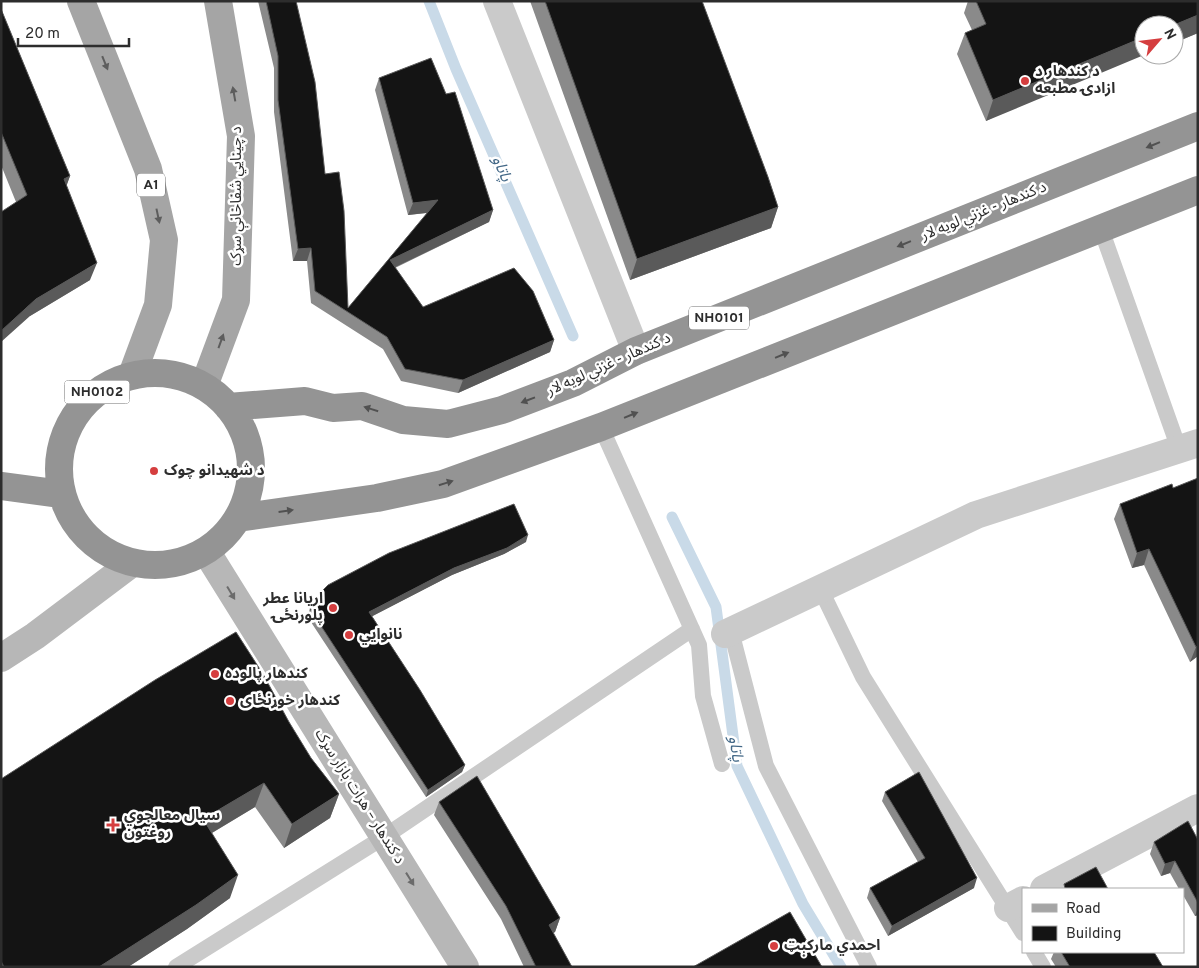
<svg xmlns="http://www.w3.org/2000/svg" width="1199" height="968" font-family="Overpass,'Noto Sans Arabic',sans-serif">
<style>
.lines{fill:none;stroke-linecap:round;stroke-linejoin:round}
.stream{stroke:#c9dae8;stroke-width:11}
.lane{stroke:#cacaca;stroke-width:16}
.street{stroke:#cacaca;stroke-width:28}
.secondary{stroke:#b7b7b7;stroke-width:28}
.primary{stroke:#a5a5a5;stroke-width:28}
.highway{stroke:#949494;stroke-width:28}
.wall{fill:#8a8a8a}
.shaded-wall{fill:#5a5a5a}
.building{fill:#141414;stroke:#5a5a5a}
.oneway{fill:#5d5d5d}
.oneway2{fill:#515151}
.oneway3{fill:#6b6b6b}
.poi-dot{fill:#d53e3f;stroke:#fff;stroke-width:2}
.labels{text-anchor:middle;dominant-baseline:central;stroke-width:5;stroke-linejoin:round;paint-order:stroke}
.shield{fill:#fff;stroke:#6c6c6c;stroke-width:1}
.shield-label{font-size:14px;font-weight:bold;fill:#2d2d2d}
.poi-label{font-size:15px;font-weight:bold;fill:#2d2d2d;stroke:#fff;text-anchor:start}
.street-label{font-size:15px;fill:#2d2d2d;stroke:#fff}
.water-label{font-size:16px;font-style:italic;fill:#436887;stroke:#fff}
</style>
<rect width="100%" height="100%" fill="#fff"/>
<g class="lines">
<!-- stream -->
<path class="stream" d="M429,1L456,69L573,336
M672,517L716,607L737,766L803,904L841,967"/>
<!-- lane -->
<path class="lane" d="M1101,229L1179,449
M601,427L699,645L703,696L722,764
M820,588L863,677L1023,933
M731,631L766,766L869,967
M1034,952L1043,967
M176,967L384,837L692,629"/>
<!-- street -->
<path class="street" d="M497,1L636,351
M725,634L976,515L1198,443
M1044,889L1198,808
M1008,908L1023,900"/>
<!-- secondary -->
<path class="secondary" d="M206,551L465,967
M1,658L35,636L132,563"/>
<!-- primary -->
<path class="primary" d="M81,1L148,169L164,240L158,305L132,375
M204,386L236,300L241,136L218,1"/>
<!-- highway -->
<path class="highway" d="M59 469a96 96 0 1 1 192 0a96 96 0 1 1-192 0Z
M228,407L305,401L333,408L362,406L403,420L448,424L502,410L573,383L636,351L1198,126
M1,486L61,494
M238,518L377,498L443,484L601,427L1198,190"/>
</g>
<!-- wall -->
<path class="wall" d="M258,1H296L348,308L427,213L408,215L375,90L379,78L493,210L489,222L395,268L423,307L554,340L550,352L458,393L401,381L383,349L311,303L307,261H293L274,112V68Z
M530,1H702L778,207L771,228L630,280Z
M968,1H1198V33L1174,43V25L986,121L957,54L965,33L972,30L964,13Z
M1,9L70,176L66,186L90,280L30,316L16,202L1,165Z
M1173,488L1198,656L1190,662L1144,565L1132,568L1114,519L1120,504Z
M526,542L504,554L452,575L372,616L465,765L462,772L426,797L307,616L310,609Z
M311,758L339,794L330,818L284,848L255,807L212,833L230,898L187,929L128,967H1V779Z
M885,792L974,888L888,936L867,898L870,888L918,862L882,801Z
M439,802L560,918L555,932L553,933L572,967H524L501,919L434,815Z
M1198,840V915L1195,916L1183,895V889H1179L1170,873L1161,876L1150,854L1154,842Z
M1054,952H1154L1163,967H1056L1051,959Z"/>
<!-- shaded-wall -->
<path class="shaded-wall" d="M1198,15V33L1174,43V25Z
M1144,37V55L986,121L993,100Z
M70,176L64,193V179Z
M438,200L434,212L408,215L413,203Z
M778,207L771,228L630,280L637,259Z
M493,210L489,222L385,272L390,260Z
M311,248L307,261H293L298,249Z
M97,263L90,280L30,316L1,342V331L2,329L36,299Z
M554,340L550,352L458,393L463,380Z
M528,535L526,542L504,554L452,575L367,619L369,612L454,568Z
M1149,549L1144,565L1132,568L1137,553Z
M1198,645V656L1190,662L1196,647Z
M465,765L462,772L426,797L428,790Z
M264,783L255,807L195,843L203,819Z
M339,794L330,818L284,848L292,824Z
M1175,861L1170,873L1161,876L1165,864Z
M238,875L230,898L187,929L128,967H99Z
M977,878L974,888L888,936L892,926Z
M1198,908V915L1195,916Z
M560,918L555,932L544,938L549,925Z"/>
<!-- building -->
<path class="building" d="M266,1H296L315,82L325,174L339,172L344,211L348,308L438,200L413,203L379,78L431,58L446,94L455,92L493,210L390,260L423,307L514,268L533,291L554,340L463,380L405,369L387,337L315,291L311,248L298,249L278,100V56Z
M545,1H702L768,177L778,207L637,259Z
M976,1H1198V15L1174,25H1144V37L993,100L965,33L986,24Z
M1,9L70,176L64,179L97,263L36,299L1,331V212L27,195L1,132Z
M1198,478V645L1196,647L1149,549L1137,553L1120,504L1172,484L1173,488Z
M514,504L528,535L507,548L454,568L369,612L420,690L465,765L428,790L310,609L315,598L328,585L389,553Z
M236,632L263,674L289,722L311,758L339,794L292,824L264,783L203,819L238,875L196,905L99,967H4L1,961V779L155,680Z
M919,772L977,878L892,926L870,888L925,858L885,792Z
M477,776L560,918L549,925L572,967H536L506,906L439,802Z
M1188,821L1198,840V903L1175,861L1165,864L1154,842Z
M1096,867L1108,889H1065L1064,884Z
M790,912L822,967H693Z
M1061,952H1154L1163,967H1070Z"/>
<!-- one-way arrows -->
<defs><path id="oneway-solid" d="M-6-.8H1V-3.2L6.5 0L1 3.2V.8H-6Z" transform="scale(1.25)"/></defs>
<g class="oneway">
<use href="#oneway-solid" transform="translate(105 63) rotate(68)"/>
<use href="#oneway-solid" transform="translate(234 94) rotate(-100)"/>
<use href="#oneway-solid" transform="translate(158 216) rotate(78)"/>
<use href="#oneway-solid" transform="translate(221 341) rotate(-70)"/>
</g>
<g class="oneway2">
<use href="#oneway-solid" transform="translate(1153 145) rotate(158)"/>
<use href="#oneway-solid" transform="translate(904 244) rotate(158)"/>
<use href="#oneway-solid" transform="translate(782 355) rotate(-22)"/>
<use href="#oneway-solid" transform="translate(528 400) rotate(159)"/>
<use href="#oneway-solid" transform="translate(371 409) rotate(-163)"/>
<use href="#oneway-solid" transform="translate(631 415) rotate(-22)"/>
<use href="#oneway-solid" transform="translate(446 483) rotate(-17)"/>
<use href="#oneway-solid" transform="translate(286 511) rotate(-8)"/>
</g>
<g class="oneway3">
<use href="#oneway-solid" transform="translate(231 593) rotate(59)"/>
<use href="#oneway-solid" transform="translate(410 879) rotate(58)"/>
</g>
<!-- markers -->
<g class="poi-dot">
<circle cx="1025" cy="81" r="5"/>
<circle cx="154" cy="471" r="5"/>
<circle cx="333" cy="608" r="5"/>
<circle cx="349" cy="635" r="5"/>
<circle cx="215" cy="674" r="5"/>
<circle cx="230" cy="701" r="5"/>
<path d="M110.5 817.5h5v5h5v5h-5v5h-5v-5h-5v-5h5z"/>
<circle cx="774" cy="946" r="5"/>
</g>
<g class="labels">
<!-- shield labels -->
<g class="shield">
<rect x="137" y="173.5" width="28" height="23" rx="4"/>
<rect x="689" y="306.5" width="60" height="23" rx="4"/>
<rect x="64.5" y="380.5" width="65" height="23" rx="4"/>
</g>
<g class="shield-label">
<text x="151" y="185">A1</text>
<text x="719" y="318">NH0101</text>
<text x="97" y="392">NH0102</text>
</g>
<!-- poi labels -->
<g class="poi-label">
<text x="1035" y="72">د کندهار د<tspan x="1035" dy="17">ازادۍ مطبعه</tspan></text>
<text x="164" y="471">د شهيدانو چوک</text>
<text x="323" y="599" text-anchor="end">اريانا عطر<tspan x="323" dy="17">پلورنځۍ</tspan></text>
<text x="359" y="635">نانوايي</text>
<text x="225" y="674">کندهار پالوده</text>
<text x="240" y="701">کندهار خوړنځای</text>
<text x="124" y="816">سيال معالجوي<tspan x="124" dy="17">روغتون</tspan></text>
<text x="784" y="946">احمدي مارکېټ</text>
</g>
<!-- street labels -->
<g class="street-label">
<text transform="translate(237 196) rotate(-90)">د چينايي شفاخانې سړک</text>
<text transform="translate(984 212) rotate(-22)">د کندهار - غزني لويه لار</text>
<text transform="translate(609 365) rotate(-24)">د کندهار - غزني لويه لار</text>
<text transform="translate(359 797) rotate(58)">د کندهار – هرات بازار سړک</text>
</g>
<!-- water labels -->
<g class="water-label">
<text transform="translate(501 169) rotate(67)">پاتاو</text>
<text transform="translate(735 749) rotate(81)">پاتاو</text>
</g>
</g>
<!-- border -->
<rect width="1199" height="968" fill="none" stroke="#2d2d2d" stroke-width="5"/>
<!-- legend -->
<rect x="1022" y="888" width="162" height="65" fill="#ffffff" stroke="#ababab"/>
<rect x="1032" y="904" width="25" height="8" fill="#a5a5a5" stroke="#ababab"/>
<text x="1066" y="913" font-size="15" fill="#2d2d2d">Road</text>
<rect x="1032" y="926" width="25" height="15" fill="#141414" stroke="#ababab"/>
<text x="1066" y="938" font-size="15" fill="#2d2d2d">Building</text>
<!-- north arrow -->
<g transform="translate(1159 40) rotate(62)"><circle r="24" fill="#ffffff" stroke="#ababab"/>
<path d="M0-4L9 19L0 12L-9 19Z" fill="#d53e3f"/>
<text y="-8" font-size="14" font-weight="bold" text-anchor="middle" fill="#2d2d2d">N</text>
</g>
<!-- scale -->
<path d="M18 38v8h111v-8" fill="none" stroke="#2d2d2d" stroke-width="2.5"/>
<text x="25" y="38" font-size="15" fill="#2d2d2d" stroke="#ffffff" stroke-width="4" paint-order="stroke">20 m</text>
</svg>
